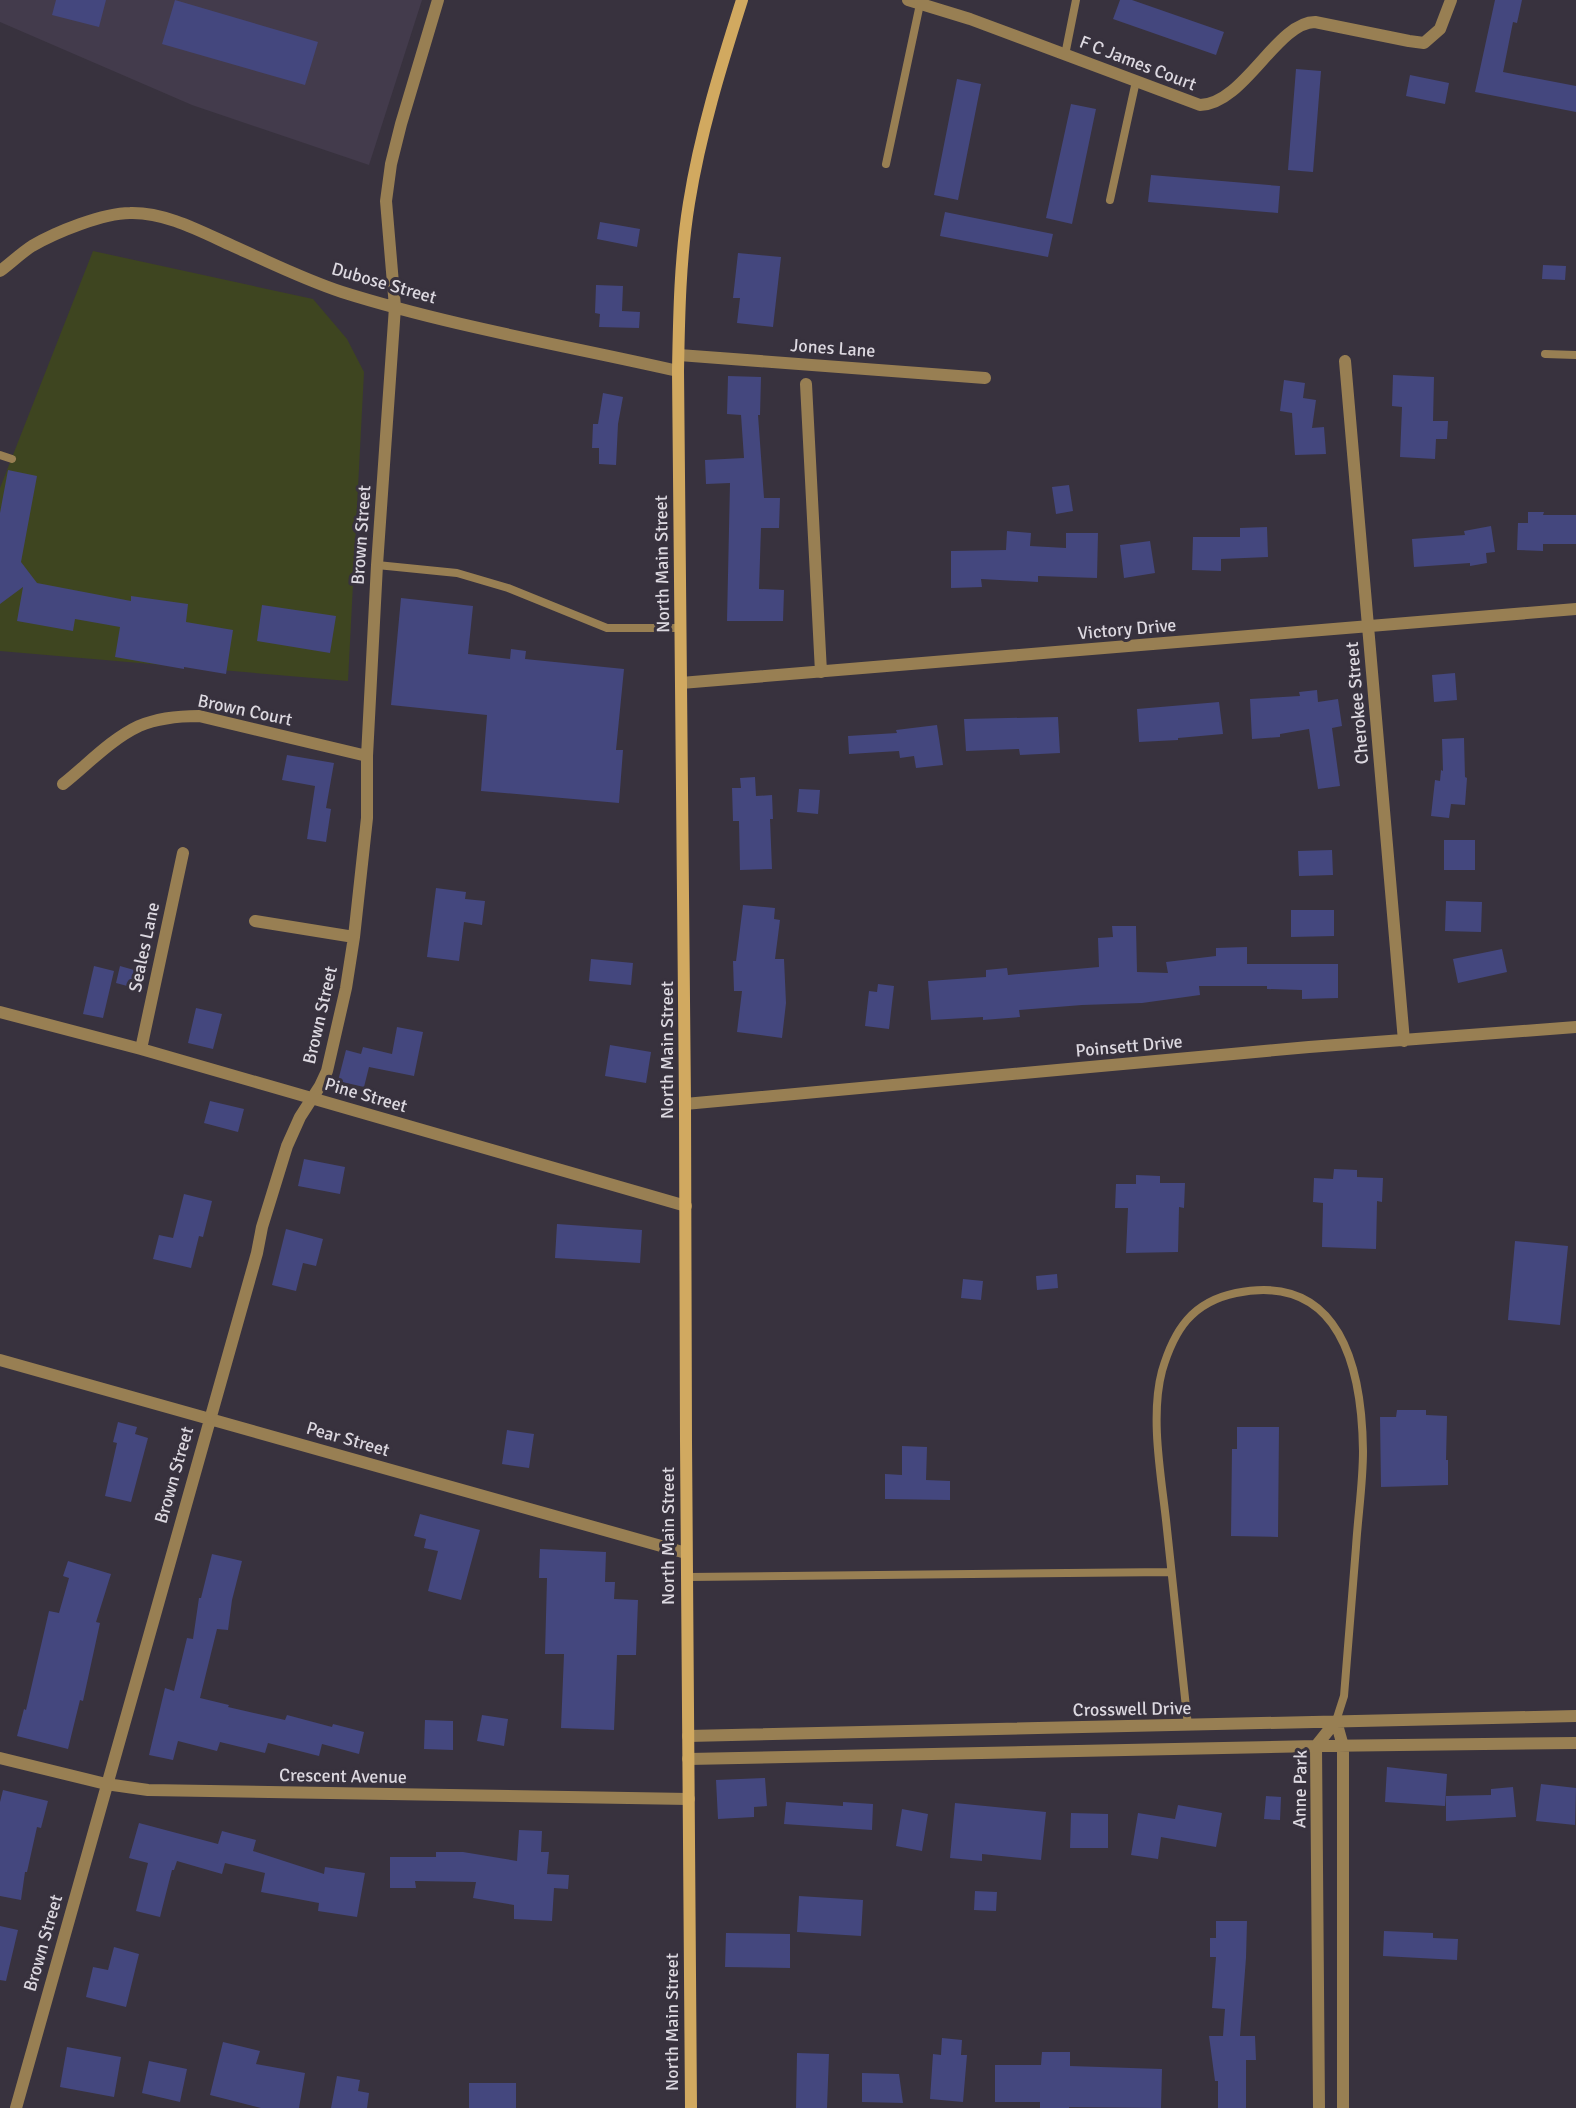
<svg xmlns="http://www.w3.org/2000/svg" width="1576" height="2108" font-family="Signika,sans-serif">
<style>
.built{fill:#433b4c}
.green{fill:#3e4520}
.building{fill:#44477e}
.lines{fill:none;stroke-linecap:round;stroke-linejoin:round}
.lane{stroke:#987f53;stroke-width:8}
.street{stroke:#987f53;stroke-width:12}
.secondary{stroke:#d1a960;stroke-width:12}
.labels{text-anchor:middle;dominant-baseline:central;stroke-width:6;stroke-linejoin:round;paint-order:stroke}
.street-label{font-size:18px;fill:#dcd8e0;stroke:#38323e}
</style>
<rect width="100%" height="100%" fill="#38323e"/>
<!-- built -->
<path class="built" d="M0,0H422L369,165L192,105L0,22Z"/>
<!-- green -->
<path class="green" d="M93,251L313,299L347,339L364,372L348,681L0,651V488Z"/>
<!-- building -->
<path class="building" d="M56,0H106L99,27L52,15Z
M175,0L318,42L305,85L162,44Z
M1120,0H1132L1224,32L1216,55L1113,19Z
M1495,0H1522L1517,23L1513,22L1503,72L1576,86V112L1475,92Z
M1296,69L1321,71L1313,172L1288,170Z
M1410,75L1449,83L1445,104L1406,96Z
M957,79L981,84L958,200L934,195Z
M1071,104L1096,109L1072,224L1046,218Z
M1151,175L1280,186L1278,213L1148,202Z
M945,212L1053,234L1048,257L940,236Z
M600,222L640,229L637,247L597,239Z
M738,253L781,257L773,327L737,323L740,298H733Z
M1543,265L1566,266L1565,280L1542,279Z
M596,285L623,286L622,311L640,312L639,328L599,327L600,314L595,313Z
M1393,375L1434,377L1433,421H1448L1447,439H1436L1435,459L1400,457L1402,407L1392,406Z
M728,376L761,377L760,415H758L764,498H780L779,528H761L759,589L784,590L783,621H727L730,483L706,484L705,460L744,458L741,415L727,414Z
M1284,380L1305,383L1303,398L1316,400L1312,428L1324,427L1326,454L1295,455L1292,413L1280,411Z
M603,393L623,397L618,424L616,465L599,464V448H592L593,424H598Z
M8,470L37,476L21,562L37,583L131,601V596L188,604L186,622L233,630L226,674L184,667V669L115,657L120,627L75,619L73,631L17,621L23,587L0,604V513Z
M1069,485L1073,511L1056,514L1052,487Z
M1528,512H1544L1543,515H1576V544H1543V551L1517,550L1518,523H1528Z
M1491,526L1495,552L1486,553L1487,563L1470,566V563L1414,567L1412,539L1465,535L1464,531Z
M1267,527L1268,557L1221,559V571L1192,570L1193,537H1240V528Z
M1007,531L1031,533L1030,546L1066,548V533H1098L1097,578L1038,576V582L981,579L982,587L951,588V551L1006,550Z
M1150,541L1155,573L1124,578L1120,545Z
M401,598L473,606L468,654L510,659L511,649L526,651L525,659L624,669L616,750H623L619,803L481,791L487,715L391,705Z
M262,605L336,616L330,653L257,641Z
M1455,673L1457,700L1434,702L1432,675Z
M1317,690L1318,702L1338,699L1342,726L1332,728L1340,786L1318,789L1309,729L1280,734V737L1252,739L1250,699L1300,696L1299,692Z
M1219,702L1223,734L1178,738V740L1139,742L1137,709Z
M1058,717L1060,753L1020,755L1019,749L966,751L964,719Z
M937,725L943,765L916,768L914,756L900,758L899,751L849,754L848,736L897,733L896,730Z
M1464,738L1465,777L1467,778L1465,805L1451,804L1449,818L1431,816L1435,780L1440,781L1441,770L1443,771L1442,739Z
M287,755L334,763L326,808L331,809L326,842L307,839L315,786L282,780Z
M755,777L756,796L772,795L773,819H770L772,869L740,870L739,821H733L732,788H741L740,778Z
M799,789L820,790L818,814L797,812Z
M1444,840H1475V870H1444Z
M1332,850L1333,875L1299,876L1298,851Z
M436,888L466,892L465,899L485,901L482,925L464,922L459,961L427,957Z
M1446,901L1482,902L1481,932L1445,931Z
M743,905L775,908L774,919L780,920L775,959H784L786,1003L782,1038L737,1032L742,991H734L733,961H736Z
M1291,910H1334V936L1291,937Z
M1112,926H1136L1137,972L1168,973L1166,962L1216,956V948L1247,947V964H1338V998L1302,999V990L1267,989V986H1199L1200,995L1142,1003L1082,1005L1019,1010L1020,1017L983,1020V1017L931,1020L928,981L986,977V970L1007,968L1008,975L1099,967L1098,938L1113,937Z
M1502,949L1507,972L1458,983L1453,959Z
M591,959L633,963L631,985L589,981Z
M94,966L114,971L103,1018L83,1014Z
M120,966L134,970L131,987L116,983Z
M878,984L894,986L889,1029L865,1026L869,991L877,992Z
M196,1008L222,1014L213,1049L188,1043Z
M397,1027L423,1032L414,1076L369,1067L364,1087L338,1081L346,1050L361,1054L363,1047L392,1054Z
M610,1045L651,1052L646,1083L605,1076Z
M210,1101L244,1109L238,1132L204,1123Z
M304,1159L345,1167L340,1194L298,1186Z
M1334,1169L1357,1170V1177L1383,1178L1382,1202L1377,1201L1376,1249L1322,1247L1323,1203L1313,1202L1314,1178L1333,1179Z
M1136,1175L1160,1176V1183H1185L1184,1208L1179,1207L1178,1252L1126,1253L1128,1208H1115L1116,1184H1136Z
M184,1194L212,1201L203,1237L199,1236L191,1268L153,1259L159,1235L173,1238Z
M557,1224L642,1230L640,1263L555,1258Z
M286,1229L323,1239L316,1266L303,1263L296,1291L272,1285Z
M1515,1241L1568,1246L1560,1325L1508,1320Z
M1057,1274L1058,1288L1037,1290L1036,1276Z
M963,1279L983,1281L981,1300L961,1298Z
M1397,1410H1426V1415L1447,1416L1446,1460H1448V1485L1381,1487L1380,1417H1396Z
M118,1422L137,1427L135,1434L148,1438L131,1502L105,1496L117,1443L113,1442Z
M1237,1427H1279L1278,1537L1231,1536L1232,1449H1237Z
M507,1430L534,1434L529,1468L502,1464Z
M902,1446L927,1447L926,1480L950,1481V1500L885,1499V1474L902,1475Z
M420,1514L480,1530L461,1600L428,1591L438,1551L424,1548L426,1539L414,1536Z
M540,1549L606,1552L605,1582H615L614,1599L638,1600L636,1655H617L614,1730L561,1728L564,1654H545L547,1578H539Z
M212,1554L242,1561L232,1600L228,1630L217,1629L200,1698L229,1705L228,1707L285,1720L287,1715L332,1727L333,1724L364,1732L359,1754L322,1744L319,1756L268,1743L265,1753L220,1742L217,1751L178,1741L173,1760L149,1755L165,1688L174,1691L187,1638L193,1639L199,1598H201Z
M68,1561L111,1574L96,1622L100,1623L83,1701L80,1700L68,1749L17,1736L24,1709L26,1710L49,1611L59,1613L69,1578L63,1576Z
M482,1715L508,1719L504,1746L477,1741Z
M425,1720L453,1721V1750L424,1749Z
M1387,1767L1447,1774L1445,1806L1385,1802Z
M765,1778L767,1806L754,1807V1817L718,1819L716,1780Z
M1541,1784L1576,1788L1575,1825L1536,1821Z
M1513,1787L1516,1817L1446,1821V1796L1491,1795V1789Z
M3,1790L48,1801L41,1828L37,1827L27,1872H25L21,1900L0,1896V1802Z
M1266,1796L1281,1797L1280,1820L1264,1819Z
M786,1802L843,1806V1802L873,1804L872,1830L784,1824Z
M955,1803L1046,1812L1041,1860L982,1854V1861L950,1858Z
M1178,1805L1222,1813L1216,1847L1161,1837L1158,1859L1131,1855L1138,1813L1175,1819Z
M902,1809L928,1814L922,1851L896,1846Z
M1071,1813L1108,1814V1848H1070Z
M139,1823L218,1844L222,1831L256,1840L253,1851L324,1874L325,1867L365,1873L357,1917L318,1911L319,1903L261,1892L265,1873L225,1863L222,1874L177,1861L174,1870H172L160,1917L136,1911L148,1863L129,1858Z
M519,1830L542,1831L541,1852H549L547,1874L569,1875L568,1889L554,1888L552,1921L514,1919V1905L473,1898L476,1882L415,1881L416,1888H390V1857H436V1852H463L517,1861Z
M975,1891L997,1892L996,1911L974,1910Z
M799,1896L863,1900L861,1936L797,1932Z
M1216,1921H1247L1246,1958L1240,2036H1255L1256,2060H1246V2108H1218V2081H1215L1209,2036H1223L1225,2009L1212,2008L1216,1957H1210V1938H1216Z
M0,1926L18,1930L6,1981L0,1980Z
M1384,1931L1433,1933V1938L1458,1939L1457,1960L1383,1956Z
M726,1933L790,1934V1968L725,1967Z
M114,1947L139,1954L126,2007L86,1997L93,1967L108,1970Z
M942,2038L962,2040L961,2055H967L963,2102L930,2099L933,2054L941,2055Z
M223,2042L260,2051L256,2064L305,2073L299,2108H261L210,2095Z
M67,2047L121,2057L114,2097L60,2087Z
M1042,2052H1070V2066L1162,2069L1161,2108L1069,2107V2108H1040V2102H995V2065H1041Z
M797,2053L829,2054L827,2108H796Z
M149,2061L187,2069L180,2102L142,2093Z
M862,2073L899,2074L903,2103L862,2102Z
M337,2076L360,2080L358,2091L369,2093L367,2108H331Z
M469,2083H516V2108H469Z"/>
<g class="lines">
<!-- lane -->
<path class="lane" d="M1065,55L1076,0
M886,164L920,4
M1110,200L1136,81
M1545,354L1576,355
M0,455L12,459
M377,565L457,573L508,588L607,628H681
M687,1577L1171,1572
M1188,1726C1181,1657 1173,1589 1166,1520C1161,1475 1150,1416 1162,1371C1174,1330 1192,1302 1236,1293C1341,1272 1362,1369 1363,1451C1363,1483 1358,1515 1356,1547C1352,1597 1348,1646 1344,1696L1336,1721"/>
<!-- street -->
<path class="street" d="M908,0L970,19L1200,105C1244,104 1277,22 1315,22L1409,41L1424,43L1440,29L1451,0
M0,271C11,263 21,253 32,246C56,232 103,213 130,213C166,212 202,232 233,246C269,262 305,280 342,292C450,326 568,346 678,371
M679,355L985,378
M1345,361L1404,1041
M806,384L821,672
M681,683L1576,609
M63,784C87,765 111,739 139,726C158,718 179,716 199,716L367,756
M255,921L354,937
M0,1012L141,1049L686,1206
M141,1049L183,853
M685,1104L1309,1047L1576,1027
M0,1360L686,1553
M1336,1721L1343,1746V2108
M688,1736L1576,1716
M0,1758L106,1784L148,1790L689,1799
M688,1759L1316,1746L1576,1743
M16,2108L257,1253L262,1227L287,1146L300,1117L320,1086L327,1071L346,988L354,937L367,818V756L377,565L395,307L386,201L391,164L401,124L438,0
M1319,2108L1316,1746L1336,1721"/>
<!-- secondary -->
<path class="secondary" d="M691,2108L686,1441L685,1104L678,371C679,315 680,258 689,203C700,134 721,66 742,0"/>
</g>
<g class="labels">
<!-- street labels -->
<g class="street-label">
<text transform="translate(1138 63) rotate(21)">F C James Court</text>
<text transform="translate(384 283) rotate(16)">Dubose Street</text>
<text transform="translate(833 348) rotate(4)">Jones Lane</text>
<text transform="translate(361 535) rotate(-86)">Brown Street</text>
<text transform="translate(662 564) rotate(-91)">North Main Street</text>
<text transform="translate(1127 629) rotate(-5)">Victory Drive</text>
<text transform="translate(1357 703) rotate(-95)">Cherokee Street</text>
<text transform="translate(245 710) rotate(12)">Brown Court</text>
<text transform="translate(144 947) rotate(-78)">Seales Lane</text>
<text transform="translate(320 1015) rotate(-77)">Brown Street</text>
<text transform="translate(1129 1046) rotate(-5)">Poinsett Drive</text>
<text transform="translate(667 1050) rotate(-90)">North Main Street</text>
<text transform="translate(366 1095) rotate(16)">Pine Street</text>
<text transform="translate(348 1439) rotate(16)">Pear Street</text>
<text transform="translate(174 1475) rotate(-74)">Brown Street</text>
<text transform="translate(668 1536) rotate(-90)">North Main Street</text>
<text transform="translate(1132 1709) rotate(-1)">Crosswell Drive</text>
<text transform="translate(343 1776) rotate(1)">Crescent Avenue</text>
<text transform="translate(1300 1789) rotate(-89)">Anne Park</text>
<text transform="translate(43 1943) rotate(-74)">Brown Street</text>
<text transform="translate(672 2022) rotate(-90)">North Main Street</text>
</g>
</g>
</svg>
